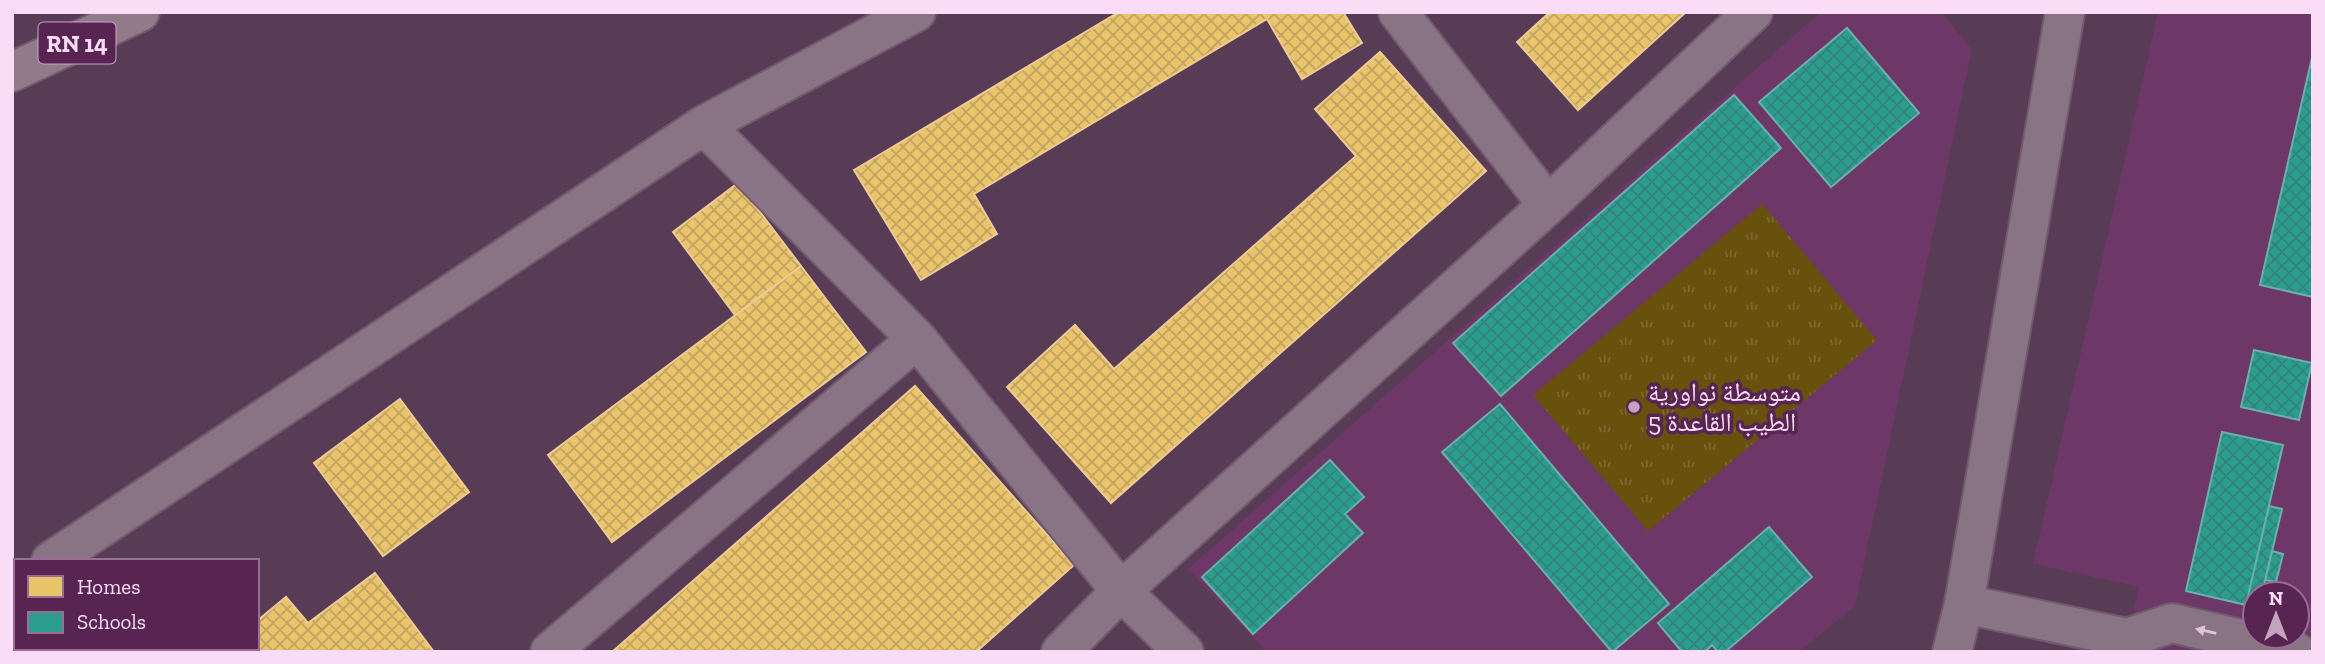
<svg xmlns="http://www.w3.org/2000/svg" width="2325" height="664" font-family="'Zilla Slab','Noto Naskh Arabic',serif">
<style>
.built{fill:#6d3767;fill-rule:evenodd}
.grass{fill:url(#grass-tufts)}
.homes{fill:url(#homes-cross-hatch);stroke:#eecb94;stroke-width:2}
.schools{fill:url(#schools-cross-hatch);stroke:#69b0ae;stroke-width:2}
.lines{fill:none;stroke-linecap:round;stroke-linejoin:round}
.minor-casing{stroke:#71596e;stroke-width:42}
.trunk-casing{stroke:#71596e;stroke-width:42}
.minor{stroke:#897486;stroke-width:38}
.trunk{stroke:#927b89;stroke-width:38}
.oneway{fill:#dec2da}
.poi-dot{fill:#c2a4be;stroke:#582553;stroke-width:2.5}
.labels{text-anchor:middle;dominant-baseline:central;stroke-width:7;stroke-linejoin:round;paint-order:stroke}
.shield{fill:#582553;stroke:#caa5c5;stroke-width:2}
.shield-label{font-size:24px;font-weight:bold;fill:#fbdcf6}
.poi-label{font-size:26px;fill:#fbdcf6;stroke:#582553;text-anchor:start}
</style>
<defs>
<pattern id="grass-tufts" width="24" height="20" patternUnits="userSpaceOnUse" patternTransform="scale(1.75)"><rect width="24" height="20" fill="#67510d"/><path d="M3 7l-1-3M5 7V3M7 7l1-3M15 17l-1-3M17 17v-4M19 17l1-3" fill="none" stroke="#7e6931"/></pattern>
<pattern id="homes-cross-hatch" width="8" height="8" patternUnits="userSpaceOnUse" patternTransform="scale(1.75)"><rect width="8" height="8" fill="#e9c46a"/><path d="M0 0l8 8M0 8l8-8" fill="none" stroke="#c2a462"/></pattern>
<pattern id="schools-cross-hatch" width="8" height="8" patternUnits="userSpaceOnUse" patternTransform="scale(1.75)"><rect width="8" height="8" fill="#2a9d8f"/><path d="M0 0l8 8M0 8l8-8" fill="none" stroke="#34827a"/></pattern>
</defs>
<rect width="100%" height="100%" fill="#583c55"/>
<!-- built -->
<path class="built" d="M1821,12H1941L1972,49L1855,606L1799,652H1266L1188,569Z
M2158,12H2313V652H2124L2139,587L2033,564ZM2255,594H2297V636H2255Z"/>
<!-- grass -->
<path class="grass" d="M1762,204L1877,340L1648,531L1533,395Z"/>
<!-- homes -->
<path class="homes" d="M1119,12H1343L1362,43L1302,79L1267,19L974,194L997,234L921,280L854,170Z
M1550,12H1686L1578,110L1517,42Z
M1380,52L1486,171L1111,503L1007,387L1075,325L1114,369L1356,156L1315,109Z
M738,183L801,266L735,315L673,232Z
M801,266L866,352L612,542L548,455Z
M915,386L1074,565L976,652H612Z
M400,399L469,492L383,556L314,463Z
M375,573L434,652H221L225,648H257V621L286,597L308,623Z"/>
<!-- schools -->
<path class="schools" d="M1847,28L1919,113L1831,187L1759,102Z
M2313,53V297L2260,285Z
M1734,95L1781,148L1501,396L1453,343Z
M2254,350L2312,363L2299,420L2241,407Z
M1500,404L1669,604L1612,652L1442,452Z
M2222,432L2283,445L2246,605L2186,591Z
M1330,460L1364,497L1345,514L1363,533L1253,634L1202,577Z
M2269,506L2282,509L2262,594H2255V607L2246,605Z
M1769,527L1812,577L1725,652H1718L1712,645L1705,652H1682L1658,623Z
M2272,551L2283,554L2276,582L2265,580Z"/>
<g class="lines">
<defs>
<path id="minor" d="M1398,12L1548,205
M704,125L917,339L1121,591L1184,652
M51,561L704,125L916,12
M12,587L16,584
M1964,604L2127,638L2172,623L2296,652
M550,652L917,339
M1061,652L1121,591L1548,205L1753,12
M1952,652L1964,604L2065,12"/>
<path id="trunk" d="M12,72L140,12"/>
</defs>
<!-- minor casing -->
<use href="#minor" class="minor-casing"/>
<!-- trunk casing -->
<use href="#trunk" class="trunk-casing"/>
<!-- minor -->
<use href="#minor" class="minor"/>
<!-- trunk -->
<use href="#trunk" class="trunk"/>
</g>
<!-- one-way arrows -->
<defs><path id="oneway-solid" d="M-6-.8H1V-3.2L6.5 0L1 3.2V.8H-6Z" transform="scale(1.75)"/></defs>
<use class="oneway" href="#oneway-solid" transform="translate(2206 631) rotate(-167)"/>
<!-- markers -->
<circle class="poi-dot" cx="1634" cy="407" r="7"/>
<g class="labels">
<!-- shield labels -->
<rect class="shield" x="38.5" y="22.5" width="77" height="41" rx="5"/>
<g class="shield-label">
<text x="77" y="43">RN 14</text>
</g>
<!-- poi labels -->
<g class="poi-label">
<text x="1648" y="392">متوسطة نواورية<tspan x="1648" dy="30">الطيب القاعدة 5</tspan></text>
</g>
</g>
<!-- border -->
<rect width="2325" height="664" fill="none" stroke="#fbdcf6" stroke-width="28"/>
<!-- legend -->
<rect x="14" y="559" width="245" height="91" fill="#582553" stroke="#996e94" stroke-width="2"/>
<rect x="28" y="576" width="35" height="21" fill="#e9c46a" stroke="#996e94" stroke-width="2"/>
<text x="77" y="594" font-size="21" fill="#fbdcf6">Homes</text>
<rect x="28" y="612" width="35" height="21" fill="#2a9d8f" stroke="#996e94" stroke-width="2"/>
<text x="77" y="629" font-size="21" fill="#fbdcf6">Schools</text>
<!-- north arrow -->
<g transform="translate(2276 615)"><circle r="33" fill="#582553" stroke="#996e94" stroke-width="2"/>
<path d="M0-5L12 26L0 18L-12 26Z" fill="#c2a4be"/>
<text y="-10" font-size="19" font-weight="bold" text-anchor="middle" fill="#fbdcf6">N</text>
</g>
</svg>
